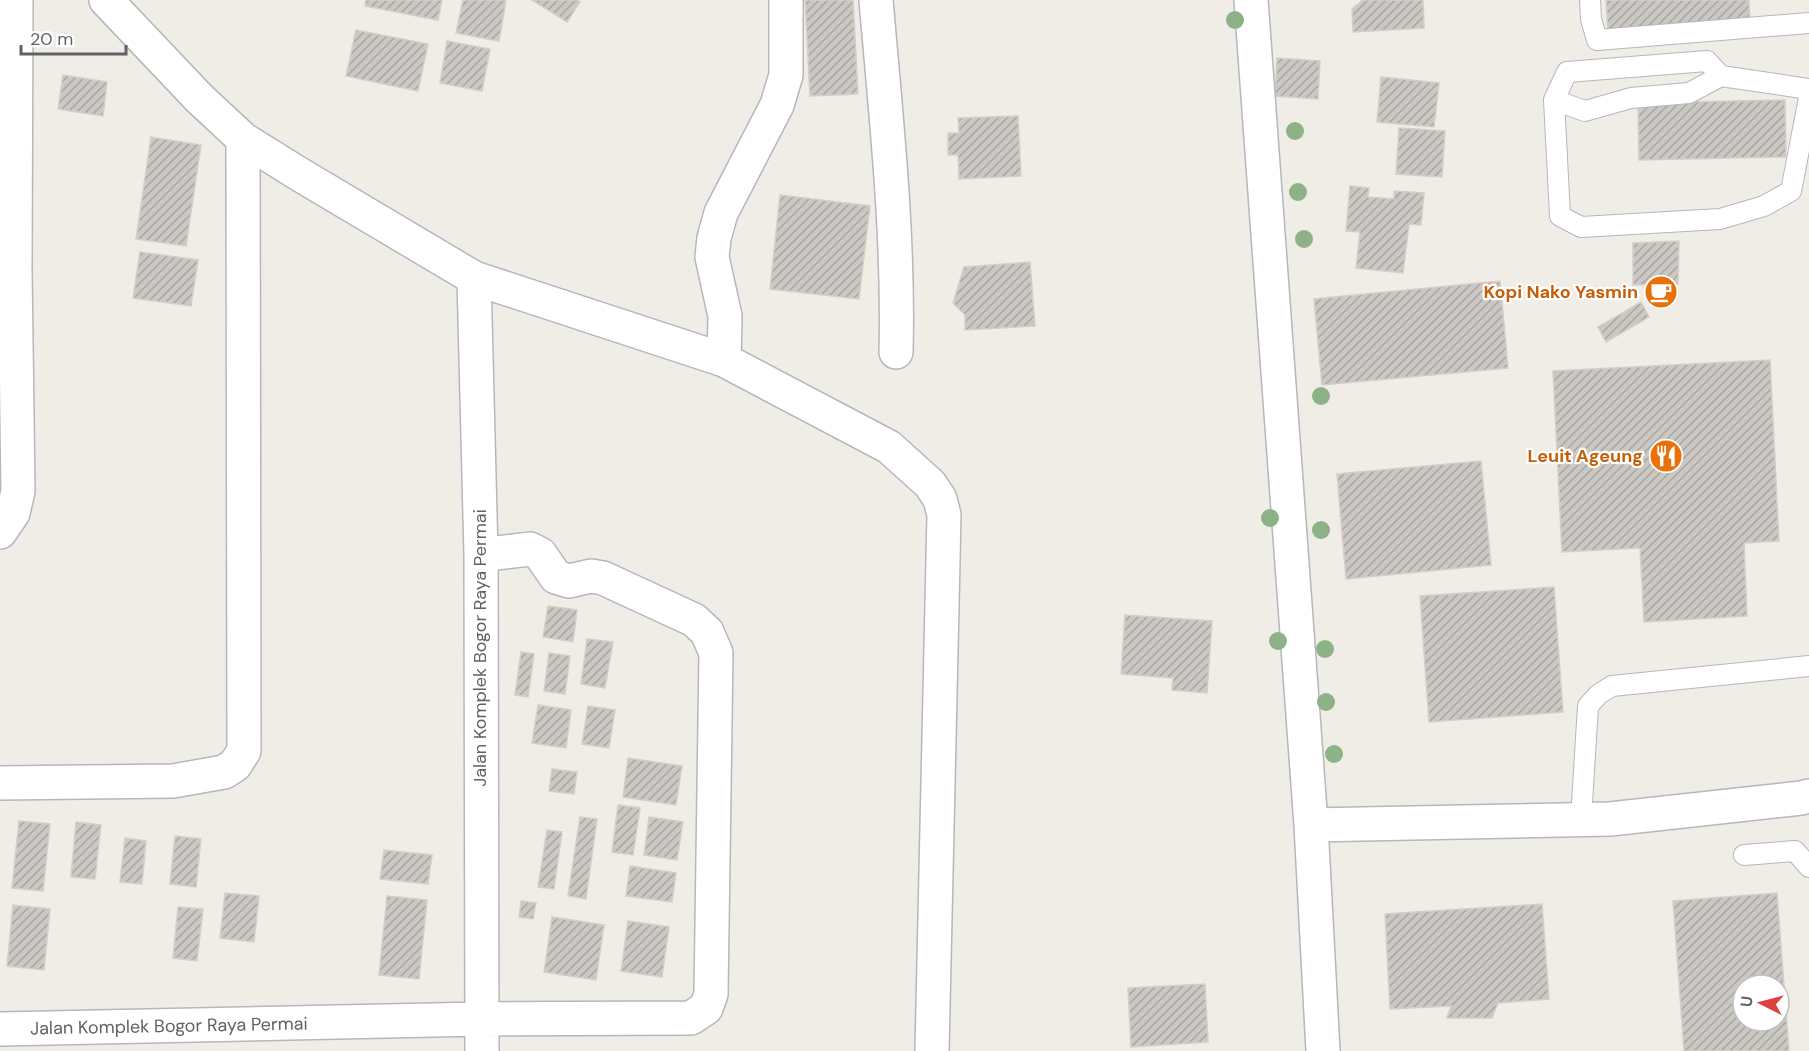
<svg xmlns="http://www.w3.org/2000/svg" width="1809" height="1051" font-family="'DM Sans',sans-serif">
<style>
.building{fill:url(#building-hatch);stroke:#d4cfc6;stroke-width:1.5;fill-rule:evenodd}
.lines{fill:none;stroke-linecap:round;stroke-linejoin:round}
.lane-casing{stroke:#b4b7bb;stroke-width:22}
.street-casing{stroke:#b4b7bb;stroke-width:36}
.lane{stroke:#fff;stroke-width:20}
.street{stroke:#fff;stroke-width:33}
.tree{fill:#8db288}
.labels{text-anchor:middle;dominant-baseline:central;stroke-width:4.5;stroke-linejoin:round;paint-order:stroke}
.food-label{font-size:18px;font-weight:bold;fill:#c56008;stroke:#fff;text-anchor:end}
.street-label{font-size:18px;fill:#5f6266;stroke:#fff}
</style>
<defs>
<pattern id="building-hatch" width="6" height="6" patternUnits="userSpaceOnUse" patternTransform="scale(1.5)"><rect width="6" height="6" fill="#cbc8c4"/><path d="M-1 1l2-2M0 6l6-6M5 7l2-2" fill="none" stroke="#a8a6a3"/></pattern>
</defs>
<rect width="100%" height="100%" fill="#f0ede7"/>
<!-- building -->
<path class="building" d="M366,0H442L438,20L365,6Z
M463,0H506L499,41L456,33Z
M532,0H577L580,2L567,22Z
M805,0H853L858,94L810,96Z
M1363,0H1423L1424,28L1353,32L1352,9Z
M1606,0H1749L1750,23L1608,33Z
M356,30L428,44L418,91L346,76Z
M447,41L490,49L482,91L440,83Z
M1277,58L1320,61L1318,99L1275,96Z
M63,75L107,82L103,116L58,109Z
M1381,77L1439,83L1434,127L1377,122Z
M1785,100L1786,157L1639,160L1638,103Z
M1018,116L1021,176L959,179L958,155H948V133H959L958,118Z
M1399,128L1445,131L1442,177L1396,174Z
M151,137L201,145L186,246L136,239Z
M1350,186L1369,188L1368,197L1394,199V191L1424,193L1421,225L1409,224L1403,273L1356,268L1360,232L1346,231Z
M780,195L870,206L859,299L770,289Z
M1679,241L1678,284L1633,285V243Z
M140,252L198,260L191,306L133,298Z
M1030,262L1035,326L965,330V315L953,303L964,267Z
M1500,281L1508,368L1322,385L1314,299Z
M1641,302L1649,317L1606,342L1598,327Z
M1770,360L1779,541L1744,543L1747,616L1644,622L1640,548L1562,552L1553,371Z
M1481,461L1491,565L1346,579L1337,474Z
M1554,587L1563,712L1429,722L1420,596Z
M548,606L577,610L573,642L543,637Z
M1125,615L1212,621L1207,693L1172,690L1173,678L1121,674Z
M587,639L613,642L605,688L581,684Z
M521,652L534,654L528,697L515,695Z
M549,653L570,656L565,694L544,691Z
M538,705L571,710L566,748L532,743Z
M588,706L615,710L609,748L582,744Z
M628,758L682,766L676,805L623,797Z
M552,769L577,772L574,794L549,791Z
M618,805L640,808L633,855L612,852Z
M580,817L597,819L586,899L568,896Z
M649,817L683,822L677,860L644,855Z
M19,821L50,824L43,891L12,888Z
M76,822L101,825L95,879L71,877Z
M547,830L562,832L554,889L538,887Z
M175,836L201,839L196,887L170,884Z
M125,838L146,841L142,884L120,882Z
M384,850L432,855L428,884L380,879Z
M630,866L676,873L672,902L626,896Z
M225,893L259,896L254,942L220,938Z
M1777,893L1789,1051H1684L1673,901ZM1743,985H1779V1021H1743Z
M387,896L427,900L419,979L379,975Z
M521,901L536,903L533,919L519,917Z
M1542,904L1549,999L1498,1003L1492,1018H1447L1451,1006L1390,1009L1385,914Z
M13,905L50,909L44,970L7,966Z
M178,907L203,909L197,961L173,958Z
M552,917L604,925L596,980L544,972Z
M628,921L669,927L662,977L621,971Z
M1205,984L1208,1042L1131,1047L1128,988Z"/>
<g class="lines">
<defs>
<path id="lane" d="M1590,0L1591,19L1597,40L1809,23
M1721,76L1707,61L1567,72L1554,100L1585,111L1631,98L1689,93L1721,76L1809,89
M1554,100L1560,216L1581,227L1720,219L1764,206L1791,191L1809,98
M1581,819L1588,706L1599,694L1612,686L1809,666
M1744,855L1795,851L1809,867"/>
<path id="street" d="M106,0L199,98L243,139L299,174L474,278L724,360L889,447L930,484L940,499L944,515L932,1051
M876,0C886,117 899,234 896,352
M1251,0L1311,825L1323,1051
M474,278L481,555L482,1051
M724,360L725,316L712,257L714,238L721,213L777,105L786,75V0
M0,532L13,513L18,491L15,269L16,0
M0,783L173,781L224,772L235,765L244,751L243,139
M1311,825L1610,819L1801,798L1809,796
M0,1029L481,1019L691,1018L706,1008L711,994L716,653L707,632L694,620L603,578L591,576L569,581L556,577L540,554L530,549L481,555"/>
</defs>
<!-- lane casing -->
<use href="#lane" class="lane-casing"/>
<!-- street casing -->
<use href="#street" class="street-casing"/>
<!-- lane -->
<use href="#lane" class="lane"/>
<!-- street -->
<use href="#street" class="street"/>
</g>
<!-- trees -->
<g class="tree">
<circle cx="1235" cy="20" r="9"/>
<circle cx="1295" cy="131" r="9"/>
<circle cx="1298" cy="192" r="9"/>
<circle cx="1304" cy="239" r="9"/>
<circle cx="1321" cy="396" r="9"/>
<circle cx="1270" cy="518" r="9"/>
<circle cx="1321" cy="530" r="9"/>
<circle cx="1278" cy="641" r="9"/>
<circle cx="1325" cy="649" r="9"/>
<circle cx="1326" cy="702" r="9"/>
<circle cx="1334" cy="754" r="9"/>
</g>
<!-- icons -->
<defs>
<symbol id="cafe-disc" viewBox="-11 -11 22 22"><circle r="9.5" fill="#e8710a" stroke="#fff"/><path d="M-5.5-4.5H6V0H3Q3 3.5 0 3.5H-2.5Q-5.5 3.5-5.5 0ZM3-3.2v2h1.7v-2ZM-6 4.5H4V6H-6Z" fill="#fff"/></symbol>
<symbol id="restaurant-disc" viewBox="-11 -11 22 22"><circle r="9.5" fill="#e8710a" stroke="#fff"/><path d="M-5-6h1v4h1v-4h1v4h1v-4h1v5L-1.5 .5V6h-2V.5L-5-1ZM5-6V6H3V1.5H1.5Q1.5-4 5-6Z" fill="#fff"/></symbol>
</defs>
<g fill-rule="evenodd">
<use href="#cafe-disc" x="1642" y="273" width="38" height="38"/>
<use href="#restaurant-disc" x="1647" y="437" width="38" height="38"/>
</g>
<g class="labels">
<!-- food labels -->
<g class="food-label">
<text x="1638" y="292">Kopi Nako Yasmin</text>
<text x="1643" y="456">Leuit Ageung</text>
</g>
<!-- street labels -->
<g class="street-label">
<text transform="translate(480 648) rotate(-90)">Jalan Komplek Bogor Raya Permai</text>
<text transform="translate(169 1026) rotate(-1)">Jalan Komplek Bogor Raya Permai</text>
</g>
</g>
<!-- north arrow -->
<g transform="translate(1761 1003) rotate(276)"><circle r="28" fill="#ffffff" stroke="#bfc0c2" stroke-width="1.5"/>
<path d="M0-4.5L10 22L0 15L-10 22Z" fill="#de413f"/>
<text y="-9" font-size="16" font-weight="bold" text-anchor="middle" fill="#5f6266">U</text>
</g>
<!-- scale -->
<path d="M21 45v9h105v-9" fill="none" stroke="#5f6266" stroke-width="3"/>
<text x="30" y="45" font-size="18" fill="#5f6266" stroke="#ffffff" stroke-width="4.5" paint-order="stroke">20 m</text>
</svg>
